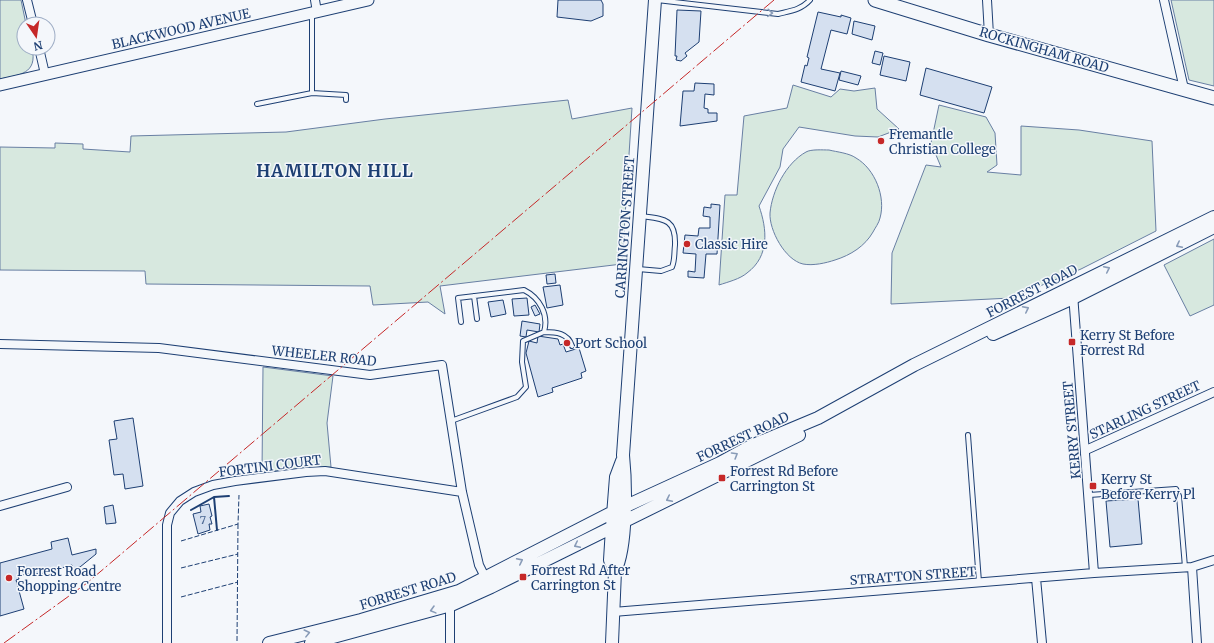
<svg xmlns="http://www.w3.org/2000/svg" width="1214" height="643" font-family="Merriweather,serif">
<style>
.green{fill:#d7e8df;stroke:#687fa3}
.building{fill:#d5e0f0;stroke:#1d3f73}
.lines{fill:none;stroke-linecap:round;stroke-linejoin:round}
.service-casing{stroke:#1d3f73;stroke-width:6}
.minor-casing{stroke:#1d3f73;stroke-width:10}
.tertiary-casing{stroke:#1d3f73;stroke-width:13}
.secondary-casing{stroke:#1d3f73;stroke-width:14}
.primary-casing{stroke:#1d3f73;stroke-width:15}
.service{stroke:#f4f7fb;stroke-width:4}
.minor{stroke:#f4f7fb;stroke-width:8}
.tertiary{stroke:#f4f7fb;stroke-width:11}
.secondary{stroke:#f4f7fb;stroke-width:12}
.primary{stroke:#f4f7fb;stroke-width:13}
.fence{stroke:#1d3f73;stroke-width:1;stroke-dasharray:5 2;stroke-linecap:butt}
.wall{stroke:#1d3f73;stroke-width:2}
.power{stroke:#c62828;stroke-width:1;stroke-dasharray:14 3 2 3;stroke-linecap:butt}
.oneway{stroke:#889bb7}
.poi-dot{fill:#c62828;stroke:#f4f7fb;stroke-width:1.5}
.labels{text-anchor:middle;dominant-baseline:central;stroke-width:3;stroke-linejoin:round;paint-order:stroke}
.number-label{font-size:11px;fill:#4b6792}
.street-label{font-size:13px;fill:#1d3f73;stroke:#f4f7fb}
.poi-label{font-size:13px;fill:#1d3f73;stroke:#f4f7fb;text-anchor:start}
.district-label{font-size:17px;font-weight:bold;letter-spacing:1px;fill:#1d3f73;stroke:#f4f7fb}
</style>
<rect width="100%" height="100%" fill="#f4f7fb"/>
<!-- green -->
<path class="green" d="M0,0H21L26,24H24V48H32C38,74 19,75 0,79Z
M1171,0H1214V86L1189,80Z
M793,85L831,97L840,89L854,91L875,88L877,109L899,129L878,137L855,136L799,127L783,149L780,167L759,206C767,229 770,256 747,273C740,279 728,282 719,285L725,195H737L744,116L787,108Z
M568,100L572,119L632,108L622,264L440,286L445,314L428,302L373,305L370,286L146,284L145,271L0,270V147L55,148V143L83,144V149L130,152L131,136L286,132L385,119Z
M939,105L986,117L995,133L997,165L987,172L1021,175V126L1079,130L1152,141L1156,231L1081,269L1011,298L891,304L892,253L926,165L941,167L931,143Z
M829,150C837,152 849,153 856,158C875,169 886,197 880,218C879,223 875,228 873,232C865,246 851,255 835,260C826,263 813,266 803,264C785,260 769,230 770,213C772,191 786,163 806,152C811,149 823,150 829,150Z
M1214,239V305L1190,316L1164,265Z
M263,367L333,376L327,423L331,467L262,472Z"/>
<!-- building -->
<path class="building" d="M558,0H601L603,4V16L591,21L557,17Z
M677,10L701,11L699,42L685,53L687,56L681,61L676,60L677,56H675Z
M818,12L841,17V15L851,18L847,34L831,30L821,69L840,73L835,91L801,82L805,65L807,66L809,58L807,57Z
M854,21L875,26L872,40L852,34Z
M875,51L883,53L880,65L872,63Z
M884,56L910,62L906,81L880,75Z
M926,68L992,87L984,113L920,95Z
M841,71L861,76L858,85L839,80Z
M695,83L714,84V95L705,94L704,108L708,109V113H717V121L680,126L683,91H694Z
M711,204L720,205L717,254H706L704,278L688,277V271L695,272L696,254L683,253L685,235L698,236L699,228H710V217L703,216L704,207L711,208Z
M555,274L556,283L547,284L546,275Z
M560,285L563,305L547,308L543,287Z
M527,298L529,315L514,316L512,299Z
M503,300L506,314L491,317L488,302Z
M535,305L540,314L535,316L531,307Z
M522,321L540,324L539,332L527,330L526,337L520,336Z
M538,336L558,339L560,345L563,344L566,352L579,348L586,371L581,373L582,378L552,388L553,392L538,397L526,353L529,341L537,343Z
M133,418L143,486L125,489L123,474L114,475L109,440L117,439L114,421Z
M1138,499L1142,544L1110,547L1106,501Z
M209,504L212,516L210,517L212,524H209L210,530L198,534L193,514L201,512L200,506Z
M113,505L116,523L106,524L104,507Z
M68,538L72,555L96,549V554L80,567L73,569L72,565L40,574L31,573L18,576L19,579L16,580L24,609L0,616V563L52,549L51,542Z"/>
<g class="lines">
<defs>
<path id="service" d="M657,0L778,14C790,11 801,10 810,0
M312,93V13
M257,104L312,93L346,95V100
M638,269L661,271L672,267C675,260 674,253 675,245C676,218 663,219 641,216
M474,296L477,319
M544,332C556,332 568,333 572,346
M451,421L517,397L526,387L522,362L523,341L544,332C549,315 540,298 524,290L458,298L461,322
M968,435L979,582
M1089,495L1176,489L1179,496L1185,567"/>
<path id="minor" d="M27,0L33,24
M315,0L317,12
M987,0L989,35
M1164,0L1184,89
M39,48L45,74
M1073,294L1094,573
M0,344L159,348L370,375L442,365L462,492L479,565L487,581
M1086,450L1214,392
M0,506L67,487
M1192,567L1197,643
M1036,578L1042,643
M613,612L1094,573L1192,567L1214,560
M167,643V525L170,513L180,501L194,492L213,485L235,481L306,472L325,471L462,492
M450,643V600"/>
<path id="tertiary" d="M0,85L368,0"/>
<path id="secondary" d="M993,334L1073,298L1214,227
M615,571L610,560L612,528L616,477L622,461
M269,643L361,620L459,591L613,512L720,463L751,446L818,418L914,365L1214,217
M311,643L451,605L491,587L799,435
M612,643L615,571C627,547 626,484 623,455L655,0"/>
<path id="primary" d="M875,0L989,35L1214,98"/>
</defs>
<!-- service casing -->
<use href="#service" class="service-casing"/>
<!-- minor casing -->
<use href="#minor" class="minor-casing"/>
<!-- tertiary casing -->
<use href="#tertiary" class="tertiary-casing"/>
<!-- secondary casing -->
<use href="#secondary" class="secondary-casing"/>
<!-- primary casing -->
<use href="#primary" class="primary-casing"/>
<!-- service -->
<use href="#service" class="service"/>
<!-- minor -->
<use href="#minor" class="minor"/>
<!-- tertiary -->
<use href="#tertiary" class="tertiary"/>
<!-- secondary -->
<use href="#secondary" class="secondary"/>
<!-- primary -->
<use href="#primary" class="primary"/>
<!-- fence -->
<path class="fence" d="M181,541L238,524L239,495
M181,568L238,554
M181,597L238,582
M237,641L238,524"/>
<!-- wall -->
<path class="wall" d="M214,497L229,496
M191,510L214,497L217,530"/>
<!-- power -->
<path class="power" d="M4,643L87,583L774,0"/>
</g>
<!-- one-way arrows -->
<defs><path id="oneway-chevron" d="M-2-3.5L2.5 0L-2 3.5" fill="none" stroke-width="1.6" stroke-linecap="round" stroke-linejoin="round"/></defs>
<g class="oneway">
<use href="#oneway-chevron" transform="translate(770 13) rotate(4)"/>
<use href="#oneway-chevron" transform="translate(1179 245) rotate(153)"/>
<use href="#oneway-chevron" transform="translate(1107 269) rotate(-26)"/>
<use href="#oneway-chevron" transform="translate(1026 309) rotate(-27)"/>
<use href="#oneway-chevron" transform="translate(735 455) rotate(-31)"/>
<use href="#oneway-chevron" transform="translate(669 499) rotate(154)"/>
<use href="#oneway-chevron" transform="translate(577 545) rotate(154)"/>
<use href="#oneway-chevron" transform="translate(520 561) rotate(-27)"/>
<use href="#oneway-chevron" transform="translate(433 610) rotate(165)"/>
<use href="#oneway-chevron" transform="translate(307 633) rotate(-14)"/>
</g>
<!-- markers -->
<g class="poi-dot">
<circle cx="881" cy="141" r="4"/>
<circle cx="687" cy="244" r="4"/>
<rect x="1068" y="338" width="8" height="8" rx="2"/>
<circle cx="567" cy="343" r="4"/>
<rect x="718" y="474" width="8" height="8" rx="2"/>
<rect x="1089" y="482" width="8" height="8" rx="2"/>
<rect x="519" y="573" width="8" height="8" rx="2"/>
<circle cx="9" cy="578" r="4"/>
</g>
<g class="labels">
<!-- number labels -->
<g class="number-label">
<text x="203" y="520">7</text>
</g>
<!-- street labels -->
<g class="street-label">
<text transform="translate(181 29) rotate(-13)">BLACKWOOD AVENUE</text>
<text transform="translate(1044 50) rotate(16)">ROCKINGHAM ROAD</text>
<text transform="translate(625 227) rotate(-86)">CARRINGTON STREET</text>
<text transform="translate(1032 291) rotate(-27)">FORREST ROAD</text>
<text transform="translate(324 356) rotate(6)">WHEELER ROAD</text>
<text transform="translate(1145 410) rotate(-25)">STARLING STREET</text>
<text transform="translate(1072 430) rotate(-95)">KERRY STREET</text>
<text transform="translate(743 437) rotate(-25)">FORREST ROAD</text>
<text transform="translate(270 466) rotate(-7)">FORTINI COURT</text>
<text transform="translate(913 576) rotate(-4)">STRATTON STREET</text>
<text transform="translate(408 591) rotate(-17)">FORREST ROAD</text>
</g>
<!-- poi labels -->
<g class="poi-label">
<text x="889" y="134">Fremantle<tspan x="889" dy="15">Christian College</tspan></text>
<text x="695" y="244">Classic Hire</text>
<text x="1080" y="335">Kerry St Before<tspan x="1080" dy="15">Forrest Rd</tspan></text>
<text x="575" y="343">Port School</text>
<text x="730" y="471">Forrest Rd Before<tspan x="730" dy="15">Carrington St</tspan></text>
<text x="1101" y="479">Kerry St<tspan x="1101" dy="15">Before Kerry Pl</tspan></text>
<text x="531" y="570">Forrest Rd After<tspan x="531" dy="15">Carrington St</tspan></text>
<text x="17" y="571">Forrest Road<tspan x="17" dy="15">Shopping Centre</tspan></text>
</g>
<!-- district labels -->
<g class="district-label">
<text x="335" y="171">HAMILTON HILL</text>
</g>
</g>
<!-- north arrow -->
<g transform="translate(36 36) rotate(167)"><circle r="19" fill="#f4f7fb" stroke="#9eadc5"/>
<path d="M0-3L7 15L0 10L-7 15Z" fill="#c62828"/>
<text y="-6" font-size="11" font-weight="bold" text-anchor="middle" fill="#1d3f73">N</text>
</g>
</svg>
